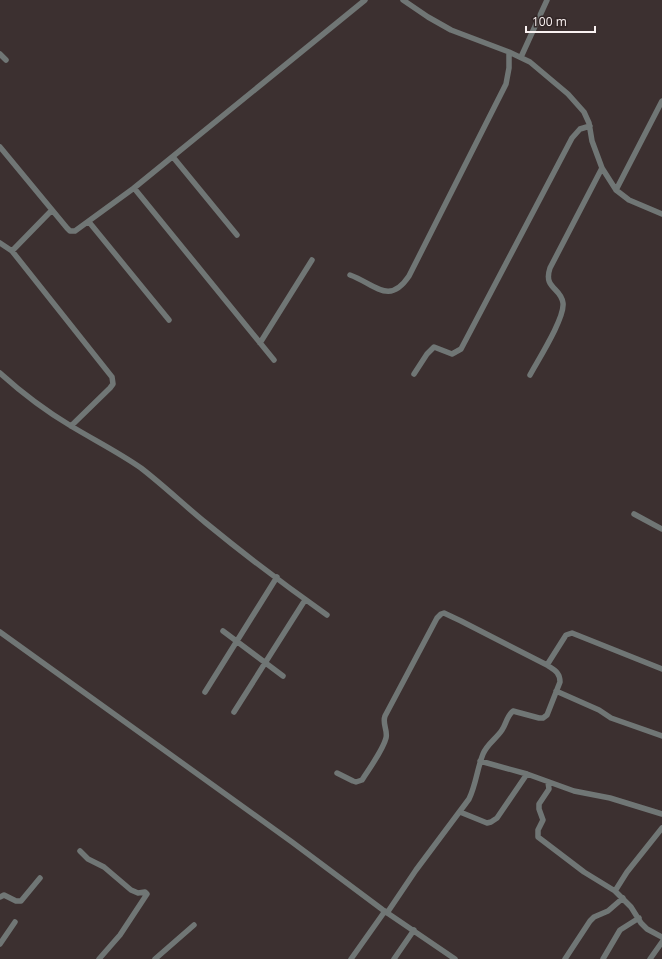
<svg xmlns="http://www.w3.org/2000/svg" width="662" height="959" font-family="'Open Sans',sans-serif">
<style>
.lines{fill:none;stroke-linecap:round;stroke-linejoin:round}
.minor{stroke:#707675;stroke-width:5.5}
</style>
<rect width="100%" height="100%" fill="#3c3030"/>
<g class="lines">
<!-- minor -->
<path class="minor" d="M403,0L428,17L451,30L509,52L530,62L568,94L584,112L589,123L592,141L602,168L616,190L629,200L662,214
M0,54L6,60
M521,57L547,0
M0,147L67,228L70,231H75L134,188L365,0
M173,157L237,235
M134,188L274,360
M616,190L662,101
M89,222L169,320
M0,243L12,251L112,377L113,384L110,388L71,426
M12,251L51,211
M350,275C375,284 389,306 409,276L506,84L509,68V52
M260,343L312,260
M0,373C22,393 46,411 71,426C94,440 118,452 141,468C163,485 184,505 206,523C245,555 286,586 327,615
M414,374L427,354L434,347L452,354L461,349L572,138L580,129L590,126
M530,375C538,360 565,318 563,303C561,287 543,289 550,268L602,168
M634,514L662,529
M223,631L283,676
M0,632L292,842L383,910L455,959
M556,691L599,710L611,718L662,736
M205,692L277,577
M234,712L305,600
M480,761L527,774L574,791L610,798L662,814
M337,773L353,781L356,782L362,780C369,769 383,750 386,738C388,730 382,724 385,716L437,618L441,614L444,613L461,621L547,665
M548,782L549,789L539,804V809L543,820L538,830V837L584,872L615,891
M460,812L487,823L491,822L497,818L527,774
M662,828L627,872L615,891L631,907L641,923L647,929L662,937
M80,851L88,859L104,867L131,890L138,893L145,892L147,894L120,935L99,959
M0,897L4,895L16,901H21L40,878
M387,913L416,870L469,799C476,785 477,769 483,754C487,744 496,739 502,730C506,724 507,716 513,711L539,718H543L547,715L560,682C560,672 554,670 547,665L566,635L572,633L662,669
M0,944L15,922
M155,959L194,925
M351,959L385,911
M394,959L414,930
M565,959L590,921L594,917L608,911L623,898
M603,959L620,930L639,918
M650,959L662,942"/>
</g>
<!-- scale -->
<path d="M526 26v6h69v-6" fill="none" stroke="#f9f1f1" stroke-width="2"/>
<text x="532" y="26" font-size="12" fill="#f9f1f1" stroke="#322626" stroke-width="3" paint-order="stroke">100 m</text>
</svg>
